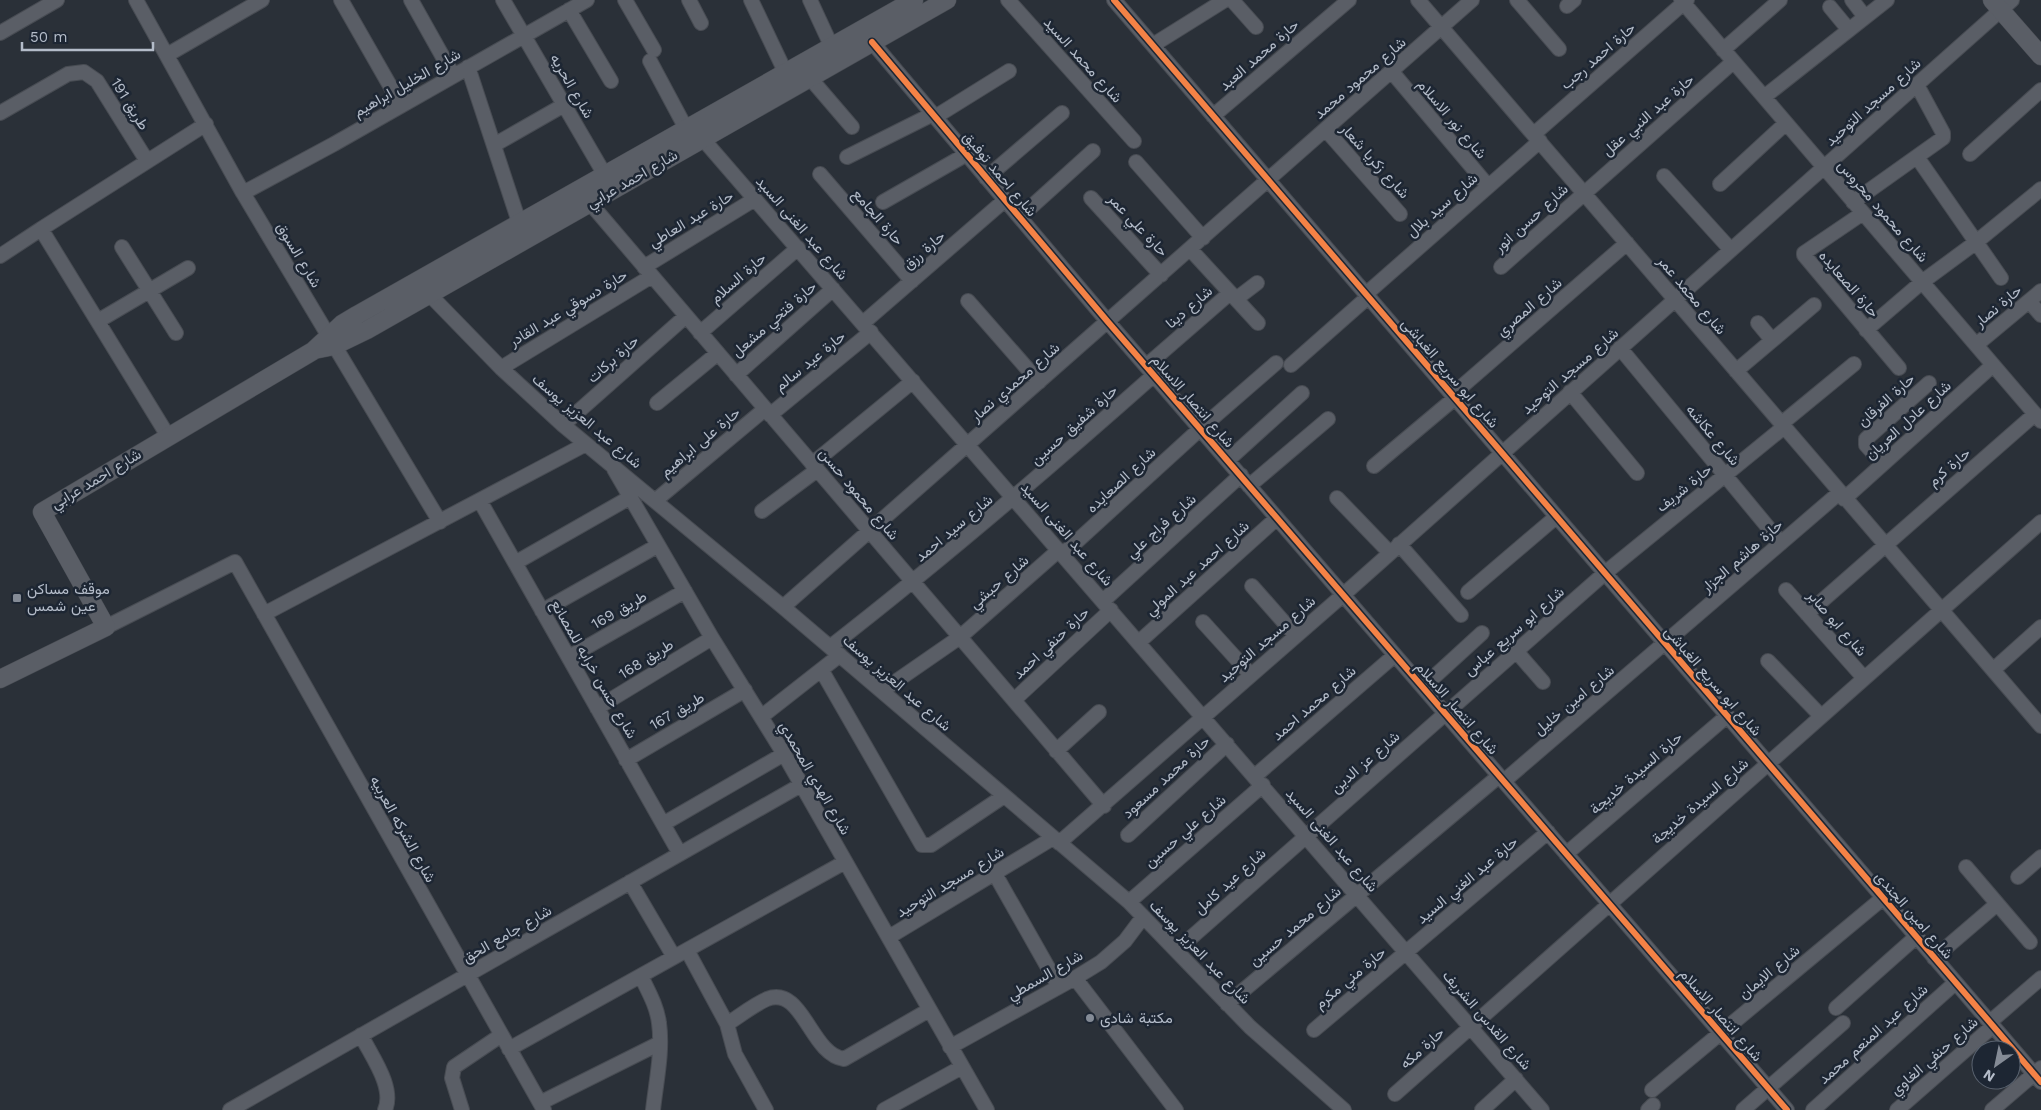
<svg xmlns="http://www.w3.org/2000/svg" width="2041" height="1110" font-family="'Work Sans',Vazirmatn,sans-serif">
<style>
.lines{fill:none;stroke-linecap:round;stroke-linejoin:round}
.minor-casing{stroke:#484c53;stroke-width:16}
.tertiary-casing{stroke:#484c53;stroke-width:19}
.minor{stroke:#5a5e66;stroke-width:14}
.tertiary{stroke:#5a5e66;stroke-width:18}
.cycleway-casing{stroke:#1d2633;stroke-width:9}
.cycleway{stroke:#f48246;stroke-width:6}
.poi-dot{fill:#848b96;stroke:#1d2633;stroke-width:2}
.labels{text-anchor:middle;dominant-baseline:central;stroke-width:5;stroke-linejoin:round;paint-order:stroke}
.street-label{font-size:15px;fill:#b4bcc9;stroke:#1d2633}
.poi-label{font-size:15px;fill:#b4bcc9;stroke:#1d2633;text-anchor:start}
</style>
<rect width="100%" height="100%" fill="#2a3038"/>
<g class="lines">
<defs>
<path id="minor" d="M136,0L243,193L440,522
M341,0L401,105
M411,0L453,75
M503,0L609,182
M625,0L654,50
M689,0L701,23
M751,0L789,80
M810,0L835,54
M1008,0L1134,141
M1114,0L2041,1082
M1232,0L1256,27
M1418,0L2041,726
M1517,0L1559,49
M1681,0L2041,421
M1852,0L1865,17
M1567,6L1574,0
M1830,7L1849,30
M569,10L611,81
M0,33L57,0
M872,42L1108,322L1787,1110
M1153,45L1225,0
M1723,50L1780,0
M167,55L262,0
M650,61L690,136
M468,67L519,222
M1392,72L1488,186
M810,78L852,127
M1764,97L1887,0
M0,113L68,74L84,72L97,81L147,161
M1213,116L1349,0
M935,117L1009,71
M1326,130L1400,214
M1534,134L1687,0
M702,138L1542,1110
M494,145L564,105
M1970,154L2041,90
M847,157L933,114
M1917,157L2001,278
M1136,162L1203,238
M820,174L912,281
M1664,176L1731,250
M986,178L1062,113
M1720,184L1786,123
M243,193L334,144L587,0
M1091,198L1161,275
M883,202L967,154
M1853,202L1943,138V133L1917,85
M590,203L1104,806
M1863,213L1804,253V255L1899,368
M1020,217L1093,151
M41,229L206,124
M122,247L176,333
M1190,249L1258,323
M0,256L41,229L168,436
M644,267L755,199
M1501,267L1733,62
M429,294L501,368L563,425L783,607L1129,902L1250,1027L1344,1110
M1366,294L1540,141
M1236,299L1257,283
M968,301L1039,382
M2029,301L2041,315
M98,321L188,268
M863,323L1005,200
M1758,323L1772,340
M1866,330L1922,282L1975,243L2041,189
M700,333L798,248
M1976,345L2041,291
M1620,348L1781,543
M1291,365L1368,297
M1146,366L1230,293
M501,368L652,276
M1736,371L1814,305
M736,375L833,289
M1570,392L1637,473
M1452,395L1627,243
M657,403L718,353
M770,415L871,332
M1781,424L1854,364
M563,425L686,316
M1228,460L1302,393
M812,464L913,381
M1883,464L1866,445V439L1929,383
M1374,466L1455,398
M614,469L712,638L784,754L987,1110
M1249,486L1328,419
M1337,498L1390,553
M1844,499L1993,365
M656,500L765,409
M480,501L680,854
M762,511L817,470
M1399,544L1461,615
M1063,554L1200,429L1276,363
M515,563L629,498
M1252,586L1296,636
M1786,590L1864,678
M1468,592L1556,517
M1103,601L1241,475
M783,607L1472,0
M542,611L657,546
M264,614L586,444
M1807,614L2035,414
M1203,622L1251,675
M106,627L235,562L544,1110
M1139,642L1277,518
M830,647C942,560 1048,469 1154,375
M1516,651L1543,682
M569,657L685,591
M1768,661L1821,716
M1993,670L2041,627
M822,671L922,845H931L1004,796
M1423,687L1482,633
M882,691L960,637L1059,550
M1014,700L1111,610
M597,708L712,638
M761,717L840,655
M1056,751L1099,712
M626,760L745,690
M1255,776L1395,655
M1504,781L1839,493
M663,824L784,754
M1128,835L1227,744
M1059,843L1343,595L2012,0
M1566,854L1727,716
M1966,867L2030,942
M995,874L1059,987
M2018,877L2041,857
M630,882L674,957
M1129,902L1263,785
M889,937L1053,838
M687,950L727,1024L735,1054L766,1110
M1177,950L1605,573L1784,427
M1934,958L1997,904
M641,976C648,991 657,1006 659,1023C663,1051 656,1082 653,1110
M1075,978L1176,1110
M1227,1004L1499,776
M1836,1008L1916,937
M1990,1022L2041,978
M727,1024C740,1016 753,1005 767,999C803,985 810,1054 844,1059L929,1010
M1314,1030L1548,832
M361,1035C371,1056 395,1087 385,1110
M950,1047L1075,978L1101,962L1125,941L1143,917
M509,1049L845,862
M1652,1090L1883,898
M1395,1094L2041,522
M540,1103L660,1043
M230,1110L801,785
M462,1110L452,1078L454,1067L500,1036
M884,1110L962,1067
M1482,1110L1516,1079
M1648,1110L1653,1105
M1743,1110L1843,1023
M1813,1110L1955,983
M1897,1110L1993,1026
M1992,1110L2041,1068"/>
<path id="tertiary" d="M1992,0L2041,56
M314,350L334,346L367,330L947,0
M0,679L106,627L42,512L313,351L342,324L357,315L914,0"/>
</defs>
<!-- minor casing -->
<use href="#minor" class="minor-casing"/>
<!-- tertiary casing -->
<use href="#tertiary" class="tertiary-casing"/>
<!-- minor -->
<use href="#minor" class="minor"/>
<!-- tertiary -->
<use href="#tertiary" class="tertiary"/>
<defs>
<path id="cycleway" d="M1114,0L2041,1082
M872,42L1108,322L1787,1110"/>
</defs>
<!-- cycleway casing -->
<use href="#cycleway" class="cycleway-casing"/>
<!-- cycleway -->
<use href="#cycleway" class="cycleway"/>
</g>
<!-- markers -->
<g class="poi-dot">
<rect x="12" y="593" width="10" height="10" rx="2.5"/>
<circle cx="1090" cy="1018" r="5"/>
</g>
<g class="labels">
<!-- street labels -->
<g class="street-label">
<text transform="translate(1259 55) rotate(-41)">حارة محمد العبد</text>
<text transform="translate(1598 56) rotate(-41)">حارة احمد رجب</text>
<text transform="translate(1083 60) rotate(48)">شارع محمد السيد</text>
<text transform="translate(1360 78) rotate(-41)">شارع محمود محمد</text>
<text transform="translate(407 83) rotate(-30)">شارع الخليل ابراهيم</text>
<text transform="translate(572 86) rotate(60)">شارع الحريه</text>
<text transform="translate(1873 102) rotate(-42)">شارع مسجد التوحيد</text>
<text transform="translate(130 104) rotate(58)">طريق 191</text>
<text transform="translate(1648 115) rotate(-41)">حارة عبد النبي عقل</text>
<text transform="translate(1452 119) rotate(50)">شارع نور الاسلام</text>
<text transform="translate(1375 161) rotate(48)">شارع زكريا شعار</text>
<text transform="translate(1000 174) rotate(50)">شارع احمد توفيق</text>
<text transform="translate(632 179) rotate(-30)">شارع احمد عرابي</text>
<text transform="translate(1442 205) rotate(-41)">شارع سيد بلال</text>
<text transform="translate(1883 211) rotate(49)">شارع محمود محروس</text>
<text transform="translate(878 217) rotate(49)">حارة الجامع</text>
<text transform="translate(1531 218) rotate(-42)">شارع حسن انور</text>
<text transform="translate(691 219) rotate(-31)">حارة عبد العاطي</text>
<text transform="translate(1138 225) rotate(47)">حارة علي عمر</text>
<text transform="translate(802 228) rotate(49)">شارع عبد الغنى السيد</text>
<text transform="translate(924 250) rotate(-41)">حارة رزق</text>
<text transform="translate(299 255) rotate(59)">شارع السوق</text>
<text transform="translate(738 278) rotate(-41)">حارة السلام</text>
<text transform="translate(1849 284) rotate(49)">حارة الصعايده</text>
<text transform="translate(1692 295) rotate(50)">شارع محمد عمر</text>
<text transform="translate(1998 306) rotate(-40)">حارة نصار</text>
<text transform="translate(1189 307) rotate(-41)">شارع دينا</text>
<text transform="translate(1529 307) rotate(-41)">شارع المصري</text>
<text transform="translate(568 308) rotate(-31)">حارة دسوقي عبد القادر</text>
<text transform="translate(774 319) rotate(-41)">حارة فتحي مشعل</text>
<text transform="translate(613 359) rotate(-42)">حارة بركات</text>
<text transform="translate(810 361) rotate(-39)">حارة عيد سالم</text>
<text transform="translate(1570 371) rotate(-41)">شارع مسجد التوحيد</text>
<text transform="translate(1450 373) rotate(49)">شارع ابو سريع الغباشى</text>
<text transform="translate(1015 382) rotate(-41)">شارع محمدي نصار</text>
<text transform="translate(1886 400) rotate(-42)">حارة الفرقان</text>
<text transform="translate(1193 401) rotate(49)">شارع انتصار الاسلام</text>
<text transform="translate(1908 420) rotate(-42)">شارع عادل العريان</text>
<text transform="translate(587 421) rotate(40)">شارع عبد العزيز يوسف</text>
<text transform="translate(1074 425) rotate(-42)">حارة شفيق حسين</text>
<text transform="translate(1713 435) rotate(50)">شارع عكاشه</text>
<text transform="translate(700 442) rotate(-40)">حارة على ابراهيم</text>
<text transform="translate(1949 467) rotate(-41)">حارة كرم</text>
<text transform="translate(96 479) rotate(-31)">شارع احمد عرابي</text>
<text transform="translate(1121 480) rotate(-43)">شارع الصعايده</text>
<text transform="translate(1684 488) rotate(-39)">حارة شريف</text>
<text transform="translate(859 494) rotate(50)">شارع محمود حسن</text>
<text transform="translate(1161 526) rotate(-42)">شارع فراج علي</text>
<text transform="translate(954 528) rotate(-40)">شارع سيد احمد</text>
<text transform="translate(1067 534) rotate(49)">شارع عبد الغنى السيد</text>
<text transform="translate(1742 556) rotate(-41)">حارة هاشم الجزار</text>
<text transform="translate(1197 568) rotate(-42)">شارع احمد عبد المولي</text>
<text transform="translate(999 582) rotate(-41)">شارع حبشي</text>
<text transform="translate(619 610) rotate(-30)">طريق 169</text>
<text transform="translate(1837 623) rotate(49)">شارع ابو صابر</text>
<text transform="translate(1514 631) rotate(-41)">شارع ابو سريع عباس</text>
<text transform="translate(1267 639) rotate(-41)">شارع مسجد التوحيد</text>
<text transform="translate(1051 643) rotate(-43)">حارة حنفي احمد</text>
<text transform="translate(646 659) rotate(-32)">طريق 168</text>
<text transform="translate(594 669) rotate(60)">شارع حسن خرابه للمصانع</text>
<text transform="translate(1713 681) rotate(49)">شارع ابو سريع الغباشى</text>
<text transform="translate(897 683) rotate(41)">شارع عبد العزيز يوسف</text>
<text transform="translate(1574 700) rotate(-40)">شارع امين خليل</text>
<text transform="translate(1314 703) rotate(-41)">شارع محمد احمد</text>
<text transform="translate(1457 708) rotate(49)">شارع انتصار الاسلام</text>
<text transform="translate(677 711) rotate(-30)">طريق 167</text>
<text transform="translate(1365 762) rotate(-41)">شارع عز الدين</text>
<text transform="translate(1636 773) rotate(-41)">حارة السيدة خديجة</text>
<text transform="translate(1166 777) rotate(-43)">حارة محمد مسعود</text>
<text transform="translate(815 778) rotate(60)">شارع الهدي المحمدي</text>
<text transform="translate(1700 801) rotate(-41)">شارع السيدة خديجة</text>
<text transform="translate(403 829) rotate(61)">شارع الشركه العربيه</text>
<text transform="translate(1185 831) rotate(-41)">شارع علي حسين</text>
<text transform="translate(1332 840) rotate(49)">شارع عبد الغنى السيد</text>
<text transform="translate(1467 880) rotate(-40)">حارة عبد الغني السيد</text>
<text transform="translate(1230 881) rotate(-42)">شارع عيد كامل</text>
<text transform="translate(950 882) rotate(-31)">شارع مسجد التوحيد</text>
<text transform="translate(1914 915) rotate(49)">شارع امين الجندى</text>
<text transform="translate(1295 926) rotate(-40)">شارع محمد حسين</text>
<text transform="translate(507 934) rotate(-30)">شارع جامع الحق</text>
<text transform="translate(1200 952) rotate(46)">شارع عبد العزيز يوسف</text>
<text transform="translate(1769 972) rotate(-40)">شارع الايمان</text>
<text transform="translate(1045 975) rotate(-30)">شارع السمطي</text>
<text transform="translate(1350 978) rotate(-40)">حارة مني مكرم</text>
<text transform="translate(1721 1015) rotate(49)">شارع انتصار الاسلام</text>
<text transform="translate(1487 1020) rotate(49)">شارع القدس الشريف</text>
<text transform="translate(1873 1034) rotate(-42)">شارع عبد المنعم محمد</text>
<text transform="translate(1422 1048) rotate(-42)">حارة مكه</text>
<text transform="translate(1934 1056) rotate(-41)">شارع حنفي الغاوي</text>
</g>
<!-- poi labels -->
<g class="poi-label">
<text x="27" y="589">موقف مساكن<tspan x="27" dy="17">عين شمس</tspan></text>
<text x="1100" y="1018">مكتبة شادى</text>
</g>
</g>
<!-- north arrow -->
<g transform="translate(1996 1065) rotate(213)"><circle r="24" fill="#1d2633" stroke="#59626f"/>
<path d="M0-4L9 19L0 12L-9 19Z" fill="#848b96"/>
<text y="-8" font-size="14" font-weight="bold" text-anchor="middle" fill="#b4bcc9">N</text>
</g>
<!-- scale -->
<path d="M22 42v8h131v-8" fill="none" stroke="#b4bcc9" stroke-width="2.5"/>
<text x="30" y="42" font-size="15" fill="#b4bcc9" stroke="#1d2633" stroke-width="4" paint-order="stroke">50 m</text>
</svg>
